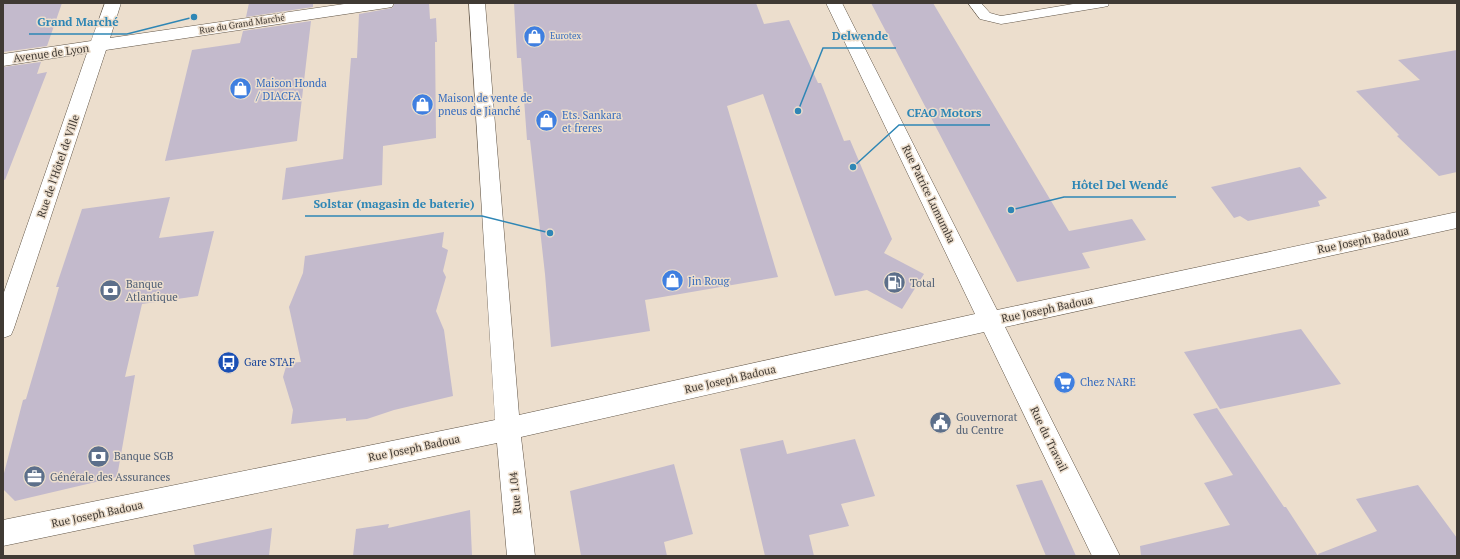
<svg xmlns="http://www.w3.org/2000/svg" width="1460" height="559" font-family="'PT Serif',serif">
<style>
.building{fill:#c3bacc}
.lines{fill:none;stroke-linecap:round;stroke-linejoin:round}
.lane-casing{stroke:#615547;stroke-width:1}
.street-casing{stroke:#615547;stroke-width:1}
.lane{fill:#fff;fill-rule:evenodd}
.street{fill:#fff;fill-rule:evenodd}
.labels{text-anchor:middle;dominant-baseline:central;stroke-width:3;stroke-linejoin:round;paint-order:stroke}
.far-street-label{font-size:9px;fill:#403a34;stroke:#ecdecd}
.far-shop-label{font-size:9px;fill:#366cbe;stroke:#ecdecd;text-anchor:start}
.street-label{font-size:11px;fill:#403a34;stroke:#ecdecd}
.shop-label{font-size:11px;fill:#366cbe;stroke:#ecdecd;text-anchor:start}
.service-label{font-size:11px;fill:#4e5e75;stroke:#ecdecd;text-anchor:start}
.transit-label{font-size:11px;fill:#164399;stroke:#ecdecd;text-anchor:start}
.leader{fill:none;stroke:#2e86b5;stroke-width:1.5}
.callout-dot{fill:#2e86b5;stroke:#ecdecd;stroke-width:1.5}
.callout-label{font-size:12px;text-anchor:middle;font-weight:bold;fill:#2e86b5;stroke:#ecdecd;stroke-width:3;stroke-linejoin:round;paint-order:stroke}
</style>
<rect width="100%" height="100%" fill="#ecdecd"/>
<!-- building -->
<path class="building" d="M3,3H62L47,46L3,52Z
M249,3H313V7L246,17Z
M395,3H429L430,19L436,18L437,42H435L436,138L383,146L382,185L282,200L286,168L343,159L351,58H357L359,14L392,8Z
M514,3H756L764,24L789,20L818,83H821L844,141L850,140L892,239L884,253L924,274L902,309L867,290L835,296L763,94L727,106L778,277L645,300L650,331L551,347L545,274L530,140H527L521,58H517Z
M871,3H933L1069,231L1132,219L1146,240L1082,253L1090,268L1017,282Z
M311,21L297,141L165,161L192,50L240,43L243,31Z
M1457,50V172L1439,176L1397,136L1399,135L1356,91L1420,80L1398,60Z
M41,62L37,74L47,72L5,180L3,179V67Z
M1300,167L1327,198L1318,201L1320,206L1248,221L1240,216L1234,218L1211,187Z
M170,197L159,238L214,231L198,296L142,304L125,377L135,375L117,477L15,501L3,489V477L23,400L26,399L59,287H56L82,209Z
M444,232L442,247L448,250L443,271L446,277L436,311L444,330L453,396L394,410L367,419L346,421V418L291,424L293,410L283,377L287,363L301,362L289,307L303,273L305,256Z
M1301,329L1341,384L1220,409L1184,352Z
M1217,408L1284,507H1286L1318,556H1141L1140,546L1230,525L1204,483L1233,475L1193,414Z
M855,439L875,496L841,504L849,526L809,535L814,556H765L740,449L783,440L787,454Z
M674,464L693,534L664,542L667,556H581L570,491Z
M1042,480L1076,556H1046L1016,485Z
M1418,485L1457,538V556H1319L1318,554L1377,531L1356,499Z
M470,510L472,556H353L356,529L389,524L388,528Z
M272,528L269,556H195L193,545Z"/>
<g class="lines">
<defs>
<path id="lane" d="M968,3H981L990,13L1001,16L1079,3H1109L1108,6L1103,7L1001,24L980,19Z"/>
<path id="street" d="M105,3H121L110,38L351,3H394L392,7L386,8L106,50L14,328L11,335L3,338V295L87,53L3,66V54L91,41Z
M469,3H485L519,415L975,314L826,3H842L997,310L1457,212V228L1005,327L1120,556H1092L984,332L521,437L535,556H507L497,443L3,546V520L495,420Z"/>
</defs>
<!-- lane casing -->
<use href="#lane" class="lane-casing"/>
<!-- street casing -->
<use href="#street" class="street-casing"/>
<!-- lane -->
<use href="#lane" class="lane"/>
<!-- street -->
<use href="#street" class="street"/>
</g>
<!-- icons -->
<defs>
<symbol id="shop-disc" viewBox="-11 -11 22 22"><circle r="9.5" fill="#3f7fe0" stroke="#ecdecd"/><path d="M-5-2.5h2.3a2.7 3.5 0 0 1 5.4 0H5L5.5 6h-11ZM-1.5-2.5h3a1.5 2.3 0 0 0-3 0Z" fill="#fff"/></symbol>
<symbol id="fuel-disc" viewBox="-11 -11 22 22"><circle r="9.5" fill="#5c6f8a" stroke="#ecdecd"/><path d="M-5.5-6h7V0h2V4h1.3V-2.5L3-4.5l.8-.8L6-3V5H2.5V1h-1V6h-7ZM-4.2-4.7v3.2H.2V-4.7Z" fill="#fff"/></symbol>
<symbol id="bank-disc" viewBox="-11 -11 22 22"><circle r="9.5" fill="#5c6f8a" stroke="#ecdecd"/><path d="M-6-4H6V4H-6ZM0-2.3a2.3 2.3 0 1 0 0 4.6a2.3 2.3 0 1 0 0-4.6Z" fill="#fff"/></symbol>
<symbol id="bus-disc" viewBox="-11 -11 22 22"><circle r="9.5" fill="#1a4fb4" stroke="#ecdecd"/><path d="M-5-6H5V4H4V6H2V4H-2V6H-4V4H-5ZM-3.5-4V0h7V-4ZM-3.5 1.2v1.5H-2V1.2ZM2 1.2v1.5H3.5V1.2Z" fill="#fff"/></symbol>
<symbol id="supermarket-disc" viewBox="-11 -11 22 22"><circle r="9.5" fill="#3f7fe0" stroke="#ecdecd"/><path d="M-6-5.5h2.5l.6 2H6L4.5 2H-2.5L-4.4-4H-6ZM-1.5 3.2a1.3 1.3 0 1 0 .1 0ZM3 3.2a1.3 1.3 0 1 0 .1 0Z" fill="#fff"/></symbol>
<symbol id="civic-disc" viewBox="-11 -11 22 22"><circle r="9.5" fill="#5c6f8a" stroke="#ecdecd"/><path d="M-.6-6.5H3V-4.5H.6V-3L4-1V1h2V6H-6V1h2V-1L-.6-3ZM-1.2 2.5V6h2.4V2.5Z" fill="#fff"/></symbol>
<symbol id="office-disc" viewBox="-11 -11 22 22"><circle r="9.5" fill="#5c6f8a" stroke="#ecdecd"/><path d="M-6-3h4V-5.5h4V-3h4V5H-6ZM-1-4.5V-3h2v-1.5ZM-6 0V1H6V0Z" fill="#fff"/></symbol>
</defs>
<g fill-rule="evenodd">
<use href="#shop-disc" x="522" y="24" width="25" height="25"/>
<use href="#shop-disc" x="228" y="76" width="25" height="25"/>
<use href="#shop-disc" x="410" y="92" width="25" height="25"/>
<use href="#shop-disc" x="534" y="108" width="25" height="25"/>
<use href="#shop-disc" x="660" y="268" width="25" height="25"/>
<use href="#fuel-disc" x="882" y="270" width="25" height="25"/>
<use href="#bank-disc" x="98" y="278" width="25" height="25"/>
<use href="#bus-disc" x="216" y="350" width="25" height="25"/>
<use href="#supermarket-disc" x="1052" y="370" width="25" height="25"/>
<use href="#civic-disc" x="928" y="410" width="25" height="25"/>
<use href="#bank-disc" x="86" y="444" width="25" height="25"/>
<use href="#office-disc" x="22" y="464" width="25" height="25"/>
</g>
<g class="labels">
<!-- far-street labels -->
<g class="far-street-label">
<text transform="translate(242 24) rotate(-9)">Rue du Grand Marché</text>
</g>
<!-- far-shop labels -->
<g class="far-shop-label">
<text x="550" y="36">Eurotex</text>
</g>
<!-- street labels -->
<g class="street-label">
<text transform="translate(51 53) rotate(-8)">Avenue de Lyon</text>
<text transform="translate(58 166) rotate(-71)">Rue de l'Hôtel de Ville</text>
<text transform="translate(929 194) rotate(64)">Rue Patrice Lumumba</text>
<text transform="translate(1363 240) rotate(-12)">Rue Joseph Badoua</text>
<text transform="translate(1047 309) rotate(-12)">Rue Joseph Badoua</text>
<text transform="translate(730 379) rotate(-13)">Rue Joseph Badoua</text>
<text transform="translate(1049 439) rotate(64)">Rue du Travail</text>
<text transform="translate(414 448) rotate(-12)">Rue Joseph Badoua</text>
<text transform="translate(515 493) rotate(-96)">Rue 1.04</text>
<text transform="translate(97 514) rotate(-12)">Rue Joseph Badoua</text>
</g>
<!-- shop labels -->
<g class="shop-label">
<text x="256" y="83">Maison Honda<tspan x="256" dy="13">/ DIACFA</tspan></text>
<text x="438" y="98">Maison de vente de<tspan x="438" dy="13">pneus de Jianché</tspan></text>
<text x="562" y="115">Ets. Sankara<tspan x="562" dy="13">et freres</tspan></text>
<text x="688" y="281">Jin Roug</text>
<text x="1080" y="382">Chez NARE</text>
</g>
<!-- service labels -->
<g class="service-label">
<text x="910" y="283">Total</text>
<text x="126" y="284">Banque<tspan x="126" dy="13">Atlantique</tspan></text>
<text x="956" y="417">Gouvernorat<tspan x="956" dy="13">du Centre</tspan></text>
<text x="114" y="456">Banque SGB</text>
<text x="50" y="477">Générale des Assurances</text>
</g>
<!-- transit labels -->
<g class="transit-label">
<text x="244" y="362">Gare STAF</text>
</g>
</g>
<!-- callouts -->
<path class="leader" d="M194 17L127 34H29M798 111L823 48H896M853 167L899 125H990M1011 210L1064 197H1176M550 233L482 216H305"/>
<g class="callout-dot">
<circle cx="194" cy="17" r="4"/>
<circle cx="798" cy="111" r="4"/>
<circle cx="853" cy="167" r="4"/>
<circle cx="1011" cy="210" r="4"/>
<circle cx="550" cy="233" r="4"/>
</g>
<g class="callout-label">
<text x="78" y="26">Grand Marché</text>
<text x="860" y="40">Delwende</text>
<text x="944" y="117">CFAO Motors</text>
<text x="1120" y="189">Hôtel Del Wendé</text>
<text x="394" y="208">Solstar (magasin de baterie)</text>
</g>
<!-- border -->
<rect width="1460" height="559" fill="none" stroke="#403a34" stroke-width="8"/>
</svg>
